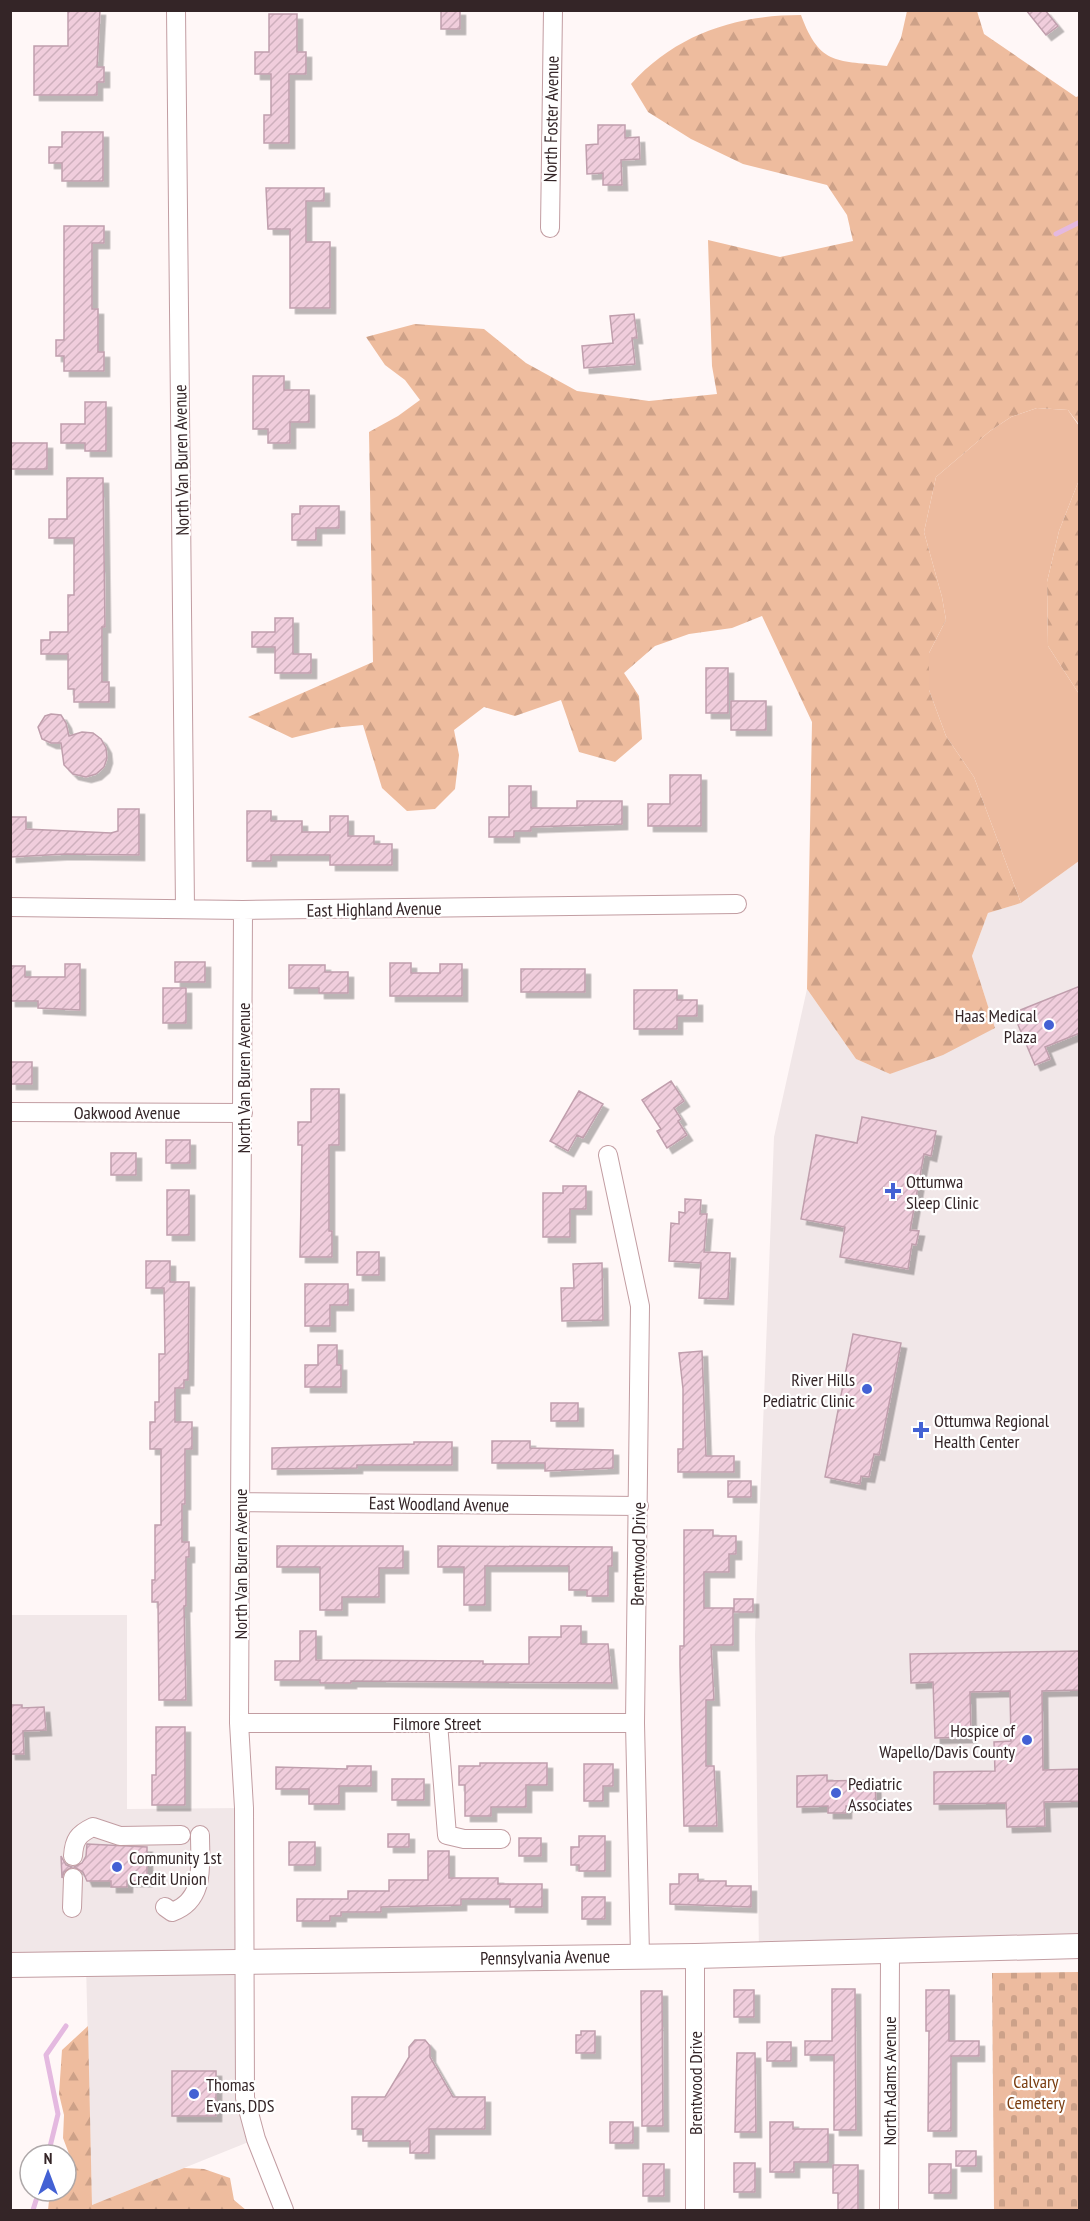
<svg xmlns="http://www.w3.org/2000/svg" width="1090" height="2221" font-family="'PT Sans Narrow',sans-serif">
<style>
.built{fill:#f1e7e8}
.grass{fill:#edbb9f}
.forest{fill:url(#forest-firs)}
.cemetery{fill:url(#cemetery-stones)}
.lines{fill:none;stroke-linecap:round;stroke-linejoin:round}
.stream{stroke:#e4b9e0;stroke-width:5}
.building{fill:url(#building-hatch);stroke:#c09fad;stroke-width:1.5;filter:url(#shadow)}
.minor-casing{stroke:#c29da2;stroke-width:20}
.major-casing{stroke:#c29da2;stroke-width:26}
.minor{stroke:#fff;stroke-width:18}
.major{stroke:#fff;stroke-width:24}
.poi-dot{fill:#4361d4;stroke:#fff;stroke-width:2}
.labels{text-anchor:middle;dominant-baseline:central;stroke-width:4.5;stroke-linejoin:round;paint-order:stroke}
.street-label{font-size:18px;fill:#342527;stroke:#fff}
.poi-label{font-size:18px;fill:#342527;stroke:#fff;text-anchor:start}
.park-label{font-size:18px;fill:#7a3d10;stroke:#fff}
</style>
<defs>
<pattern id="forest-firs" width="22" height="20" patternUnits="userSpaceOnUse" patternTransform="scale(1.5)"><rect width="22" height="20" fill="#eebc9e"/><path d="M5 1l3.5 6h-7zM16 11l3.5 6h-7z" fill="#cda188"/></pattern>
<pattern id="cemetery-stones" width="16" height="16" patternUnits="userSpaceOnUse" patternTransform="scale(1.5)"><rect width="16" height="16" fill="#edbb9f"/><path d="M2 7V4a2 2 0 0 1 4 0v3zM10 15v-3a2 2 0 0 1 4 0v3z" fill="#cca189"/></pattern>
<pattern id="building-hatch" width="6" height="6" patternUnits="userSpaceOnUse" patternTransform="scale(1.5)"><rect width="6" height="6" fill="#f0cddc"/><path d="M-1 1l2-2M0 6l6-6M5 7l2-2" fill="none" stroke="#ceb0bd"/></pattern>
<filter id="shadow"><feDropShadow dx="5.5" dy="5.5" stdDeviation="0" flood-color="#0004"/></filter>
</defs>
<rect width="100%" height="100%" fill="#fff7f7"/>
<!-- built -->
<path class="built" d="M1079,861V1941L759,1955L755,1635L774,1137L807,989L856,1059L890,1074L995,1028L972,956L988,913L1021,903Z
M10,1615H127V1809L244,1808L243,1961L256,2139L92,2205L86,1964L11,1965Z"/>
<!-- grass -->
<path class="grass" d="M1037,408L1068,410L1079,426V480L1059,531L1047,582L1048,646L1079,694V861L1021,903L974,777L946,736L929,690V653L946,620L942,597L924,532L936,477L990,431L1011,417Z"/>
<!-- forest -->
<path class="forest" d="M907,11H977L984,34L1076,97L1079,96L1080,426L1068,410L1037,408L1011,417L990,431L936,477L924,532L942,597L946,620L929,653V690L946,736L974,777L1021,903L988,913L972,956L995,1028L943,1055L890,1074L856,1059L807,989L812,722L762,616L732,628L689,634L655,646L624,673L639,696L642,739L615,762L579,752L561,700L515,716L484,707L454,730L459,755L455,789L435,809L407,811L382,788L363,725L332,728L292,738L248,717L373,662L369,432L398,416L420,400L405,380L385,365L366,337L415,324L484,329L526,363L577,391L649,401L717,394L712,366L708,240L780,257L853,241L847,215L827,185L743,164L691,139L648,112L631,84C676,34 736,15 801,15C820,67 838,60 887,66L901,38Z
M1079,480L1080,694H1079L1048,646L1047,582L1059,531Z
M88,2026L92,2205L184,2168L204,2169L230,2178L234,2200L246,2210H48L50,2191H66V2173L74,2167L63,2138L64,2115L59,2094L62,2050Z"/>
<!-- cemetery -->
<path class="cemetery" d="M1079,1972V2210H994L992,1973Z"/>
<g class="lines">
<!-- stream -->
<path class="stream" d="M1056,234L1080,222
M48,2155L58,2114L46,2055L66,2026
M33,2210L39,2191"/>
</g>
<!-- building -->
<path class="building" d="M68,10H100L97,67H104V82H97V95H34V46H68Z
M441,10H460V29H441Z
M1026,10H1045L1058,26L1046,35Z
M269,14H297V52H306V74H289V143H264V115H271V74H255V52H269Z
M598,125H625V138L639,137L640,159L621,160L622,185H603V173L587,174L586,145L598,144Z
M62,132H103V181H62V163H49V147H62Z
M266,188H324V201H306V242H330V308H290V229H268Z
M64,226H104V243H92V309H98V352H104V371H64V356H56V340H64Z
M634,314L637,338H632L635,364L584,368L582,346L613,343L610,316Z
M253,376H284V390H309V422H290V443H268V429H253Z
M85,402H106V451H85V443H61V424H85Z
M10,443H47V469H10Z
M67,478H103L105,627H102V682H109V702H74V689H68V654H41V640H50V632H68V595H74V538H49V519H67Z
M300,506H339V528H316V540H292V514H300Z
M275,618H293V654H311V673H275V647H252V632H275Z
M706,668H728V713H706Z
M731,701H766V730H731Z
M51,714L61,715L66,723L69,736L82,732L93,733L101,739L106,748L107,758L104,767L96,774L86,777L73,774L64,765L61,743H51L42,739L38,727L45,716Z
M670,775H701V826H648V804H670Z
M509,786H531V808H577V801H622V824L531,827V831H514V837H489V817H509Z
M118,809H139V855L66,854L11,857L10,817H26V829L111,833L118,831Z
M247,811H271V821H302V832H330V816H348V836H374V844H392V865H330V855H271V861H247Z
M175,962H205V982H175Z
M390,963H411V973H440V964H462V996H390Z
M65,964H80V1010L38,1008V1001H10V966H25V977H65Z
M289,965H325V972H348V993H319V988H289Z
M521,969H585V992H521Z
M1080,986V1033L1045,1047L1050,1059L1035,1065L1013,1013Z
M163,988H186V1023H163Z
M634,990H677V1000H697V1016H677V1029H634Z
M11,1062H32V1084H11Z
M671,1081L684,1101L674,1108L681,1119L678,1121L687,1135L667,1148L657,1131L661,1129L642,1100Z
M311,1089H339V1145H329V1231H332V1257H300L302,1145H298V1122H311Z
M579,1091L603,1104L583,1138L577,1135L568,1151L550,1141Z
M862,1117L936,1131L931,1156L924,1154L910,1230L919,1231L916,1245L912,1244L908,1269L840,1257L845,1227L801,1219L816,1135L857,1143Z
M166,1140H190V1163H166Z
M111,1153H136V1175H111Z
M563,1186H586V1209H570V1237H543V1193H563Z
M167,1190H189V1235H167Z
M685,1199L701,1200L700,1214H707L704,1252L730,1253L728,1299L699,1298L701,1263L669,1261L671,1223L679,1224V1212L685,1213Z
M357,1252H379V1275H357Z
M146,1261H170V1282H189L188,1380H184V1388H175V1422H192V1449H185V1504H182V1542H189V1557H186V1606H184L186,1700H159L158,1602H152V1580H155V1525H161V1449H150V1422H155V1402H159V1354H165L164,1288H146Z
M602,1263L603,1320L562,1321L561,1288H574L573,1264Z
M305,1284H348V1305H330V1326H305Z
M853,1334L901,1343L879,1455L874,1454L869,1477L861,1476L860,1484L825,1477Z
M318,1345H337V1365H341V1387H305V1365H318Z
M702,1351L706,1456H734V1472H678V1449H683V1389L679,1353Z
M551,1403H578V1421H551Z
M492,1441H530V1448L613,1450V1468L545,1471V1463H492Z
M414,1442H452V1465H357V1468L272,1469V1448L414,1444Z
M728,1481H751V1497H728Z
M684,1530H713V1536H736V1554H729V1572H704V1608H733V1645H711L714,1700H706V1766H714L717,1826H684L680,1665V1646H684Z
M277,1546H403V1568H379V1597H342V1610H320V1567H277Z
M438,1546L612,1547V1566H608V1596H587V1590H569V1566H485V1605H464V1567H438Z
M734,1599H753V1612H734Z
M561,1626H581V1644H608L612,1683L351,1681V1683H320V1680H275V1661H300V1631H316V1660L483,1661V1664H529V1637H561Z
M1080,1651V1690L1042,1691L1043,1770L1080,1769V1801L1044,1802L1045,1826L1007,1827L1006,1803L934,1804V1772L995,1771L994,1742L1011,1741L1010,1691L970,1692L971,1737L935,1738L933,1682L911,1683L910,1654Z
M10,1705H22V1708L44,1707L46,1730L23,1731L24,1754H10Z
M156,1727H185V1805H152V1775H156Z
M480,1763H547V1785H526V1807H491V1816H465V1785H459V1766H480Z
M584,1764H613V1786H603V1801H584Z
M347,1766H371V1786H339V1804H309V1789H276V1767L347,1769Z
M827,1775V1781L875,1780L876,1806H846V1813H828V1806L797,1807V1776Z
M392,1779H424V1800H392Z
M388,1834H409V1847H388Z
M579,1836H605V1871H579V1865H571V1847H579Z
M519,1838H541V1856H519Z
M289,1842H315V1865H289Z
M87,1844L147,1847V1881H127V1887H111V1881H87L83,1872L74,1867L82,1863L86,1856Z
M428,1851H449V1878H498V1884H542V1907H510V1899H461V1905L381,1907V1912H341V1916H330V1921H297V1899H348V1891H389V1880H428Z
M61,1856L66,1865L72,1867L64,1872L62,1878Z
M679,1874H698V1881H726V1886H751V1907L670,1904V1884H679Z
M582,1897H605V1919H582Z
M832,1989H855L856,2130H834V2055H805V2041H832Z
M734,1990H754V2017H734Z
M926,1990H949V2041H979V2056H951V2131H928L929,2031H926Z
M641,1991H662L663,2126H642Z
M581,2031H595V2053H576V2035H581Z
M415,2040H425L430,2046V2057L453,2097H485V2129H429V2153H410V2141H363V2129H352V2097H385L409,2057V2047Z
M767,2042H791V2061H767Z
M737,2053H755L756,2132H735Z
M172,2071H216V2116H172Z
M610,2122H633V2143H610Z
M770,2122H793V2129H828V2162H794V2172H770Z
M956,2151H976V2166H956Z
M734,2163H755V2192H734Z
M643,2164H664V2196H643Z
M929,2164H951V2193H929Z
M833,2165H858V2211H838V2193H833Z"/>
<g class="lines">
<defs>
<path id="minor" d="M176,10L185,909
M550,228L553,10
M10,907L243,910L737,904
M243,910L239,1723L244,1808L245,2098L256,2139L284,2210
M10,1112L243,1113
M608,1155L640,1306L635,1723L640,1956
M240,1502L639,1506
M239,1723H635
M438,1723L447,1835L464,1839H501
M73,1856C74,1840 78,1834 93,1827L120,1836L181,1835
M165,1907L172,1912C206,1900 200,1864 200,1835
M72,1908L73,1878
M695,1956V2210
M889,2210L890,1952"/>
<path id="major" d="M10,1965L695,1956L1080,1946"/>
</defs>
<!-- minor casing -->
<use href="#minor" class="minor-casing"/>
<!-- major casing -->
<use href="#major" class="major-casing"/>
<!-- minor -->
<use href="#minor" class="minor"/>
<!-- major -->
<use href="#major" class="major"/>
</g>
<!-- markers -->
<g class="poi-dot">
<circle cx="1049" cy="1025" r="6"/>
<path d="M890 1182h6v6h6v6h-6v6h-6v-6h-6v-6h6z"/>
<circle cx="867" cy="1389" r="6"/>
<path d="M918 1421h6v6h6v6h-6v6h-6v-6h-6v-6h6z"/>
<circle cx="1027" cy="1740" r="6"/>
<circle cx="836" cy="1793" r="6"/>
<circle cx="117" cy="1867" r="6"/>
<circle cx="194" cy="2094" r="6"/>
</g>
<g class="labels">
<!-- street labels -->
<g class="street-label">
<text transform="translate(551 119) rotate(-89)">North Foster Avenue</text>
<text transform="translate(181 460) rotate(-91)">North Van Buren Avenue</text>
<text transform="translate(374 909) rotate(-1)">East Highland Avenue</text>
<text transform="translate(243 1078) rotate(-90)">North Van Buren Avenue</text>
<text x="127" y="1112">Oakwood Avenue</text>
<text transform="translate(439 1504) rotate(1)">East Woodland Avenue</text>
<text transform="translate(638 1554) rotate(-89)">Brentwood Drive</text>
<text transform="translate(240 1564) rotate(-90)">North Van Buren Avenue</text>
<text x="437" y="1723">Filmore Street</text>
<text transform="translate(545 1957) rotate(-1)">Pennsylvania Avenue</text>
<text transform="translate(889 2081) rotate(-90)">North Adams Avenue</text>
<text transform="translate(695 2083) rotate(-90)">Brentwood Drive</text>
</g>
<!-- poi labels -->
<g class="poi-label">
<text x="1037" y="1015" text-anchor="end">Haas Medical<tspan x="1037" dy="21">Plaza</tspan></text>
<text x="906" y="1181">Ottumwa<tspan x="906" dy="21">Sleep Clinic</tspan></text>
<text x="855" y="1379" text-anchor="end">River Hills<tspan x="855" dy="21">Pediatric Clinic</tspan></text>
<text x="934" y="1420">Ottumwa Regional<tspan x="934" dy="21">Health Center</tspan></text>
<text x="1015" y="1730" text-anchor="end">Hospice of<tspan x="1015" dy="21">Wapello/Davis County</tspan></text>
<text x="848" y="1783">Pediatric<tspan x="848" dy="21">Associates</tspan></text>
<text x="129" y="1857">Community 1st<tspan x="129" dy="21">Credit Union</tspan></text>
<text x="206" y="2084">Thomas<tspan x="206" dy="21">Evans, DDS</tspan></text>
</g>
<!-- park labels -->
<g class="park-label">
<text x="1036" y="2081">Calvary<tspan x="1036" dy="21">Cemetery</tspan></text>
</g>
</g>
<!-- border -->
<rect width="1090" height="2221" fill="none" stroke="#342527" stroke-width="24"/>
<!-- north arrow -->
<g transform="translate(48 2173)"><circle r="28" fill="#ffffff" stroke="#aea8a9" stroke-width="1.5"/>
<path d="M0-4.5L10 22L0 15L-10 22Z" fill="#4361d4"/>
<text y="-9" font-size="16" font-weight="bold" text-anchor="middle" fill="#342527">N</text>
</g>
</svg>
